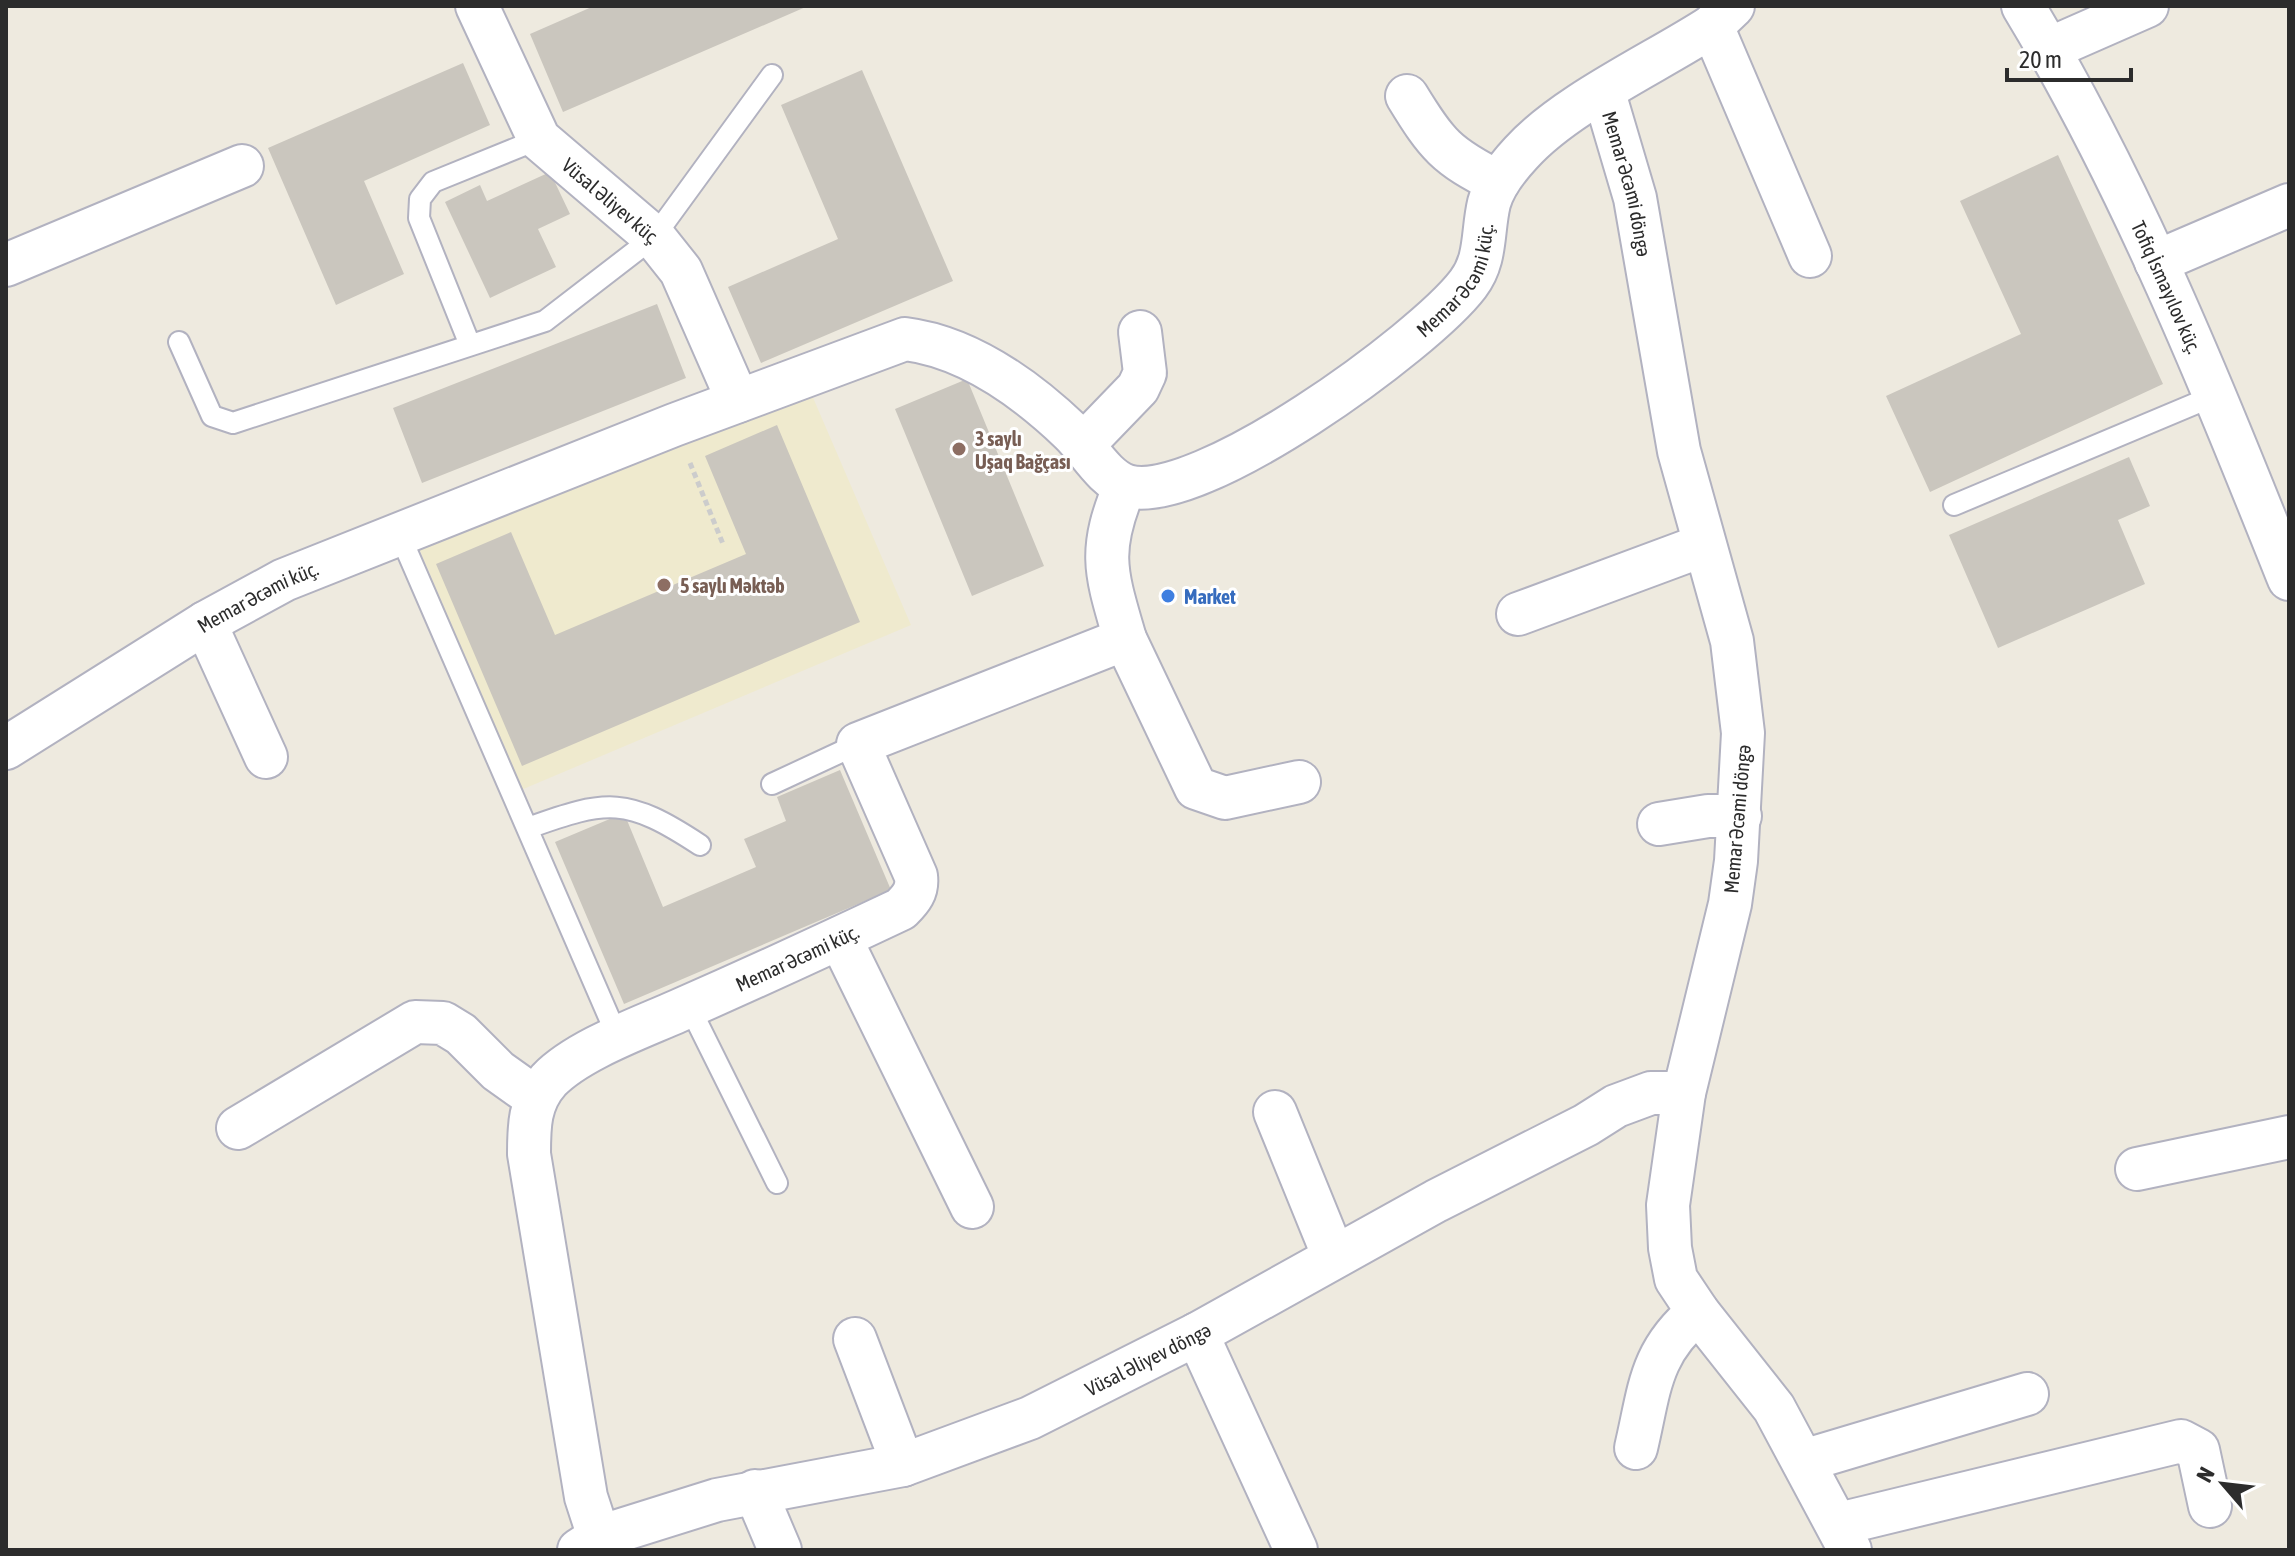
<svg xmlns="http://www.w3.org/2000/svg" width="2295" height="1556" font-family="'Asap Condensed',sans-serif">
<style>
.education{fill:#efeace}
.building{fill:#cac6be}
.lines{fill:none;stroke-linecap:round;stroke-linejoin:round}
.service-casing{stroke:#b2b2c0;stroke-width:24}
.minor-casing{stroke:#b2b2c0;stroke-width:46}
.path{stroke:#ccc;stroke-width:5;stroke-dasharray:6 4;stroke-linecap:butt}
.service{stroke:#fff;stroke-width:20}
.minor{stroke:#fff;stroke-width:42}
.education-dot{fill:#8d6e63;stroke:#fff;stroke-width:3}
.shop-dot{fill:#3f7fe0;stroke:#fff;stroke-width:3}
.labels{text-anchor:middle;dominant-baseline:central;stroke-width:6;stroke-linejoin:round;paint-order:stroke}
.street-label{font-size:20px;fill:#2c2c2c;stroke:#fff}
.education-label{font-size:20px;font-weight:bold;fill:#785e54;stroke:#fff;text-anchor:start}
.shop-label{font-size:20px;font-weight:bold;fill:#366cbe;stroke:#fff;text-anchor:start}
</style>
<rect width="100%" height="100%" fill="#eeeadf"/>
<!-- education -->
<path class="education" d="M811,393L911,625L521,790L418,546Z"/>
<!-- building -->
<path class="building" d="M594,6H808L563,112L530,34Z
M463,63L490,125L364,181L404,274L336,305L268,148Z
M862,70L953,281L761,363L728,287L838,239L781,105Z
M2058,155L2163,384L1930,492L1886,396L2021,334L1960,201Z
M550,172L570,214L538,229L556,267L490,298L445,202L480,185L487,201Z
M657,304L686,378L422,483L393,408Z
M967,379L1044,566L972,596L895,409Z
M777,425L860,622L522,766L436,564L511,532L555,635L746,554L705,456Z
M2129,457L2150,506L2118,520L2145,584L1998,648L1949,535Z
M840,770L891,890L624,1004L555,842L624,813L663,907L756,867L744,839L786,821L777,797Z"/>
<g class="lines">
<defs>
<path id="service" d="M179,342L212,416L233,423L545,321L654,237L772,75
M470,345L419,218L420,199L433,182L539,139
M1954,505L2216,395
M399,533L618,1038
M772,784L858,744
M528,828C608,799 627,797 700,845
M689,1006L777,1183"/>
<g id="minor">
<path id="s1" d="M477,6L539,139L654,237L681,271L738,401"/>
<path id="s2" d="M2023,6C2132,186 2211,384 2289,579"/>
<path d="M1712,26L1810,256"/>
<path d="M2049,49L2147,6"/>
<path id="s3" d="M1604,93L1635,198L1679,451L1732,641L1743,733L1736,861L1730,904L1684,1093L1668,1205L1670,1248L1676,1279L1698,1312L1774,1408L1850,1550"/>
<path d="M1407,96C1437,145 1446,156 1498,182"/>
<path d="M2156,262L2289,205"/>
<path d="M6,265L242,166"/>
<path d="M1083,445L1138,388L1145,373L1140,332"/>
<path d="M1518,614L1704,545"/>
<path d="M205,623L266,757"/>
<path d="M1125,639L1196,788L1225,798L1299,782"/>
<path id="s4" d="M6,748L205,623L284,580L674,425L905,339C968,347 1026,389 1071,432C1088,448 1104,479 1127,486C1198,507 1424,342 1468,284C1487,259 1482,232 1489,203C1494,185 1508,167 1521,153C1565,104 1655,63 1712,26L1733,6"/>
<path d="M1659,824L1708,816H1740"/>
<path d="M840,938L972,1207"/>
<path d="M1275,1112L1334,1257"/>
<path d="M238,1128L415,1022L443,1023L461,1034L498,1071L536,1098"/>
<path d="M2137,1169L2289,1137"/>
<path d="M1197,1334L1296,1550"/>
<path d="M855,1339L903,1465"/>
<path d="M1636,1448C1650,1389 1649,1353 1698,1312"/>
<path d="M1803,1461L2027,1394"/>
<path d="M755,1491L780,1550"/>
<path d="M1839,1524L2181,1441L2198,1450L2210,1506"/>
<path id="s5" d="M599,1537L586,1497L529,1154C529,1127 529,1102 549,1080C578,1050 640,1028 678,1011C753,978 827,944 901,909C911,899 918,891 916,876L858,744L1125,639C1106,573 1097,552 1125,486"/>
<path id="s6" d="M579,1550L599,1537L717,1500L903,1465L1030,1418L1197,1334L1436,1201L1586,1125L1616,1106L1651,1093H1684"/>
</g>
</defs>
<!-- service casing -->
<use href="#service" class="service-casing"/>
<!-- minor casing -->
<use href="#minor" class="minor-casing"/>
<!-- path -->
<path class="path" d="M690,463L723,544"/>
<!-- service -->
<use href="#service" class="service"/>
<!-- minor -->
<use href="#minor" class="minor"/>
</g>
<!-- markers -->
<g class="education-dot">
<circle cx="959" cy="449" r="8"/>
<circle cx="664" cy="585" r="8"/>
</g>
<circle class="shop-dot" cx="1168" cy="596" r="8"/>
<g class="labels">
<!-- street labels -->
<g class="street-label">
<text stroke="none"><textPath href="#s3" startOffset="94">Memar Əcəmi döngə</textPath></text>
<text stroke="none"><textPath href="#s1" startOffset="242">Vüsal Əliyev küç.</textPath></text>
<text stroke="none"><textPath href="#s4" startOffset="1666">Memar Əcəmi küç.</textPath></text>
<text stroke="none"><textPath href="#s2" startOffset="316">Tofiq İsmayılov küç.</textPath></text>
<text stroke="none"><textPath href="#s4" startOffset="294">Memar Əcəmi küç.</textPath></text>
<text transform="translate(1737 819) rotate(-85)">Memar Əcəmi döngə</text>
<text stroke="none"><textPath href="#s5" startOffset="746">Memar Əcəmi küç.</textPath></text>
<text stroke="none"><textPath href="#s6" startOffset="604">Vüsal Əliyev döngə</textPath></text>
</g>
<!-- education labels -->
<g class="education-label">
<text x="975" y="438">3 saylı<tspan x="975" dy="23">Uşaq Bağçası</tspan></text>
<text x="680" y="585">5 saylı Məktəb</text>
</g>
<!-- shop labels -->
<g class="shop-label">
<text x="1184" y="596">Market</text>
</g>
</g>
<!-- border -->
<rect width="2295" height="1556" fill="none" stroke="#2c2c2c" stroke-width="16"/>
<!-- north arrow -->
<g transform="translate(2223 1484) rotate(298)" stroke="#ffffff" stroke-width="6" paint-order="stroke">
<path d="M0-6L14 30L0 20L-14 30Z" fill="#2c2c2c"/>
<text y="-12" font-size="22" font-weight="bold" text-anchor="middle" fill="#2c2c2c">N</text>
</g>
<!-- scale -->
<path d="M2007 68v12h124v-12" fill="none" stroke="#2c2c2c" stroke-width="4"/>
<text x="2019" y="68" font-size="24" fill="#2c2c2c" stroke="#ffffff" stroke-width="6" paint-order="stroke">20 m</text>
</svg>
